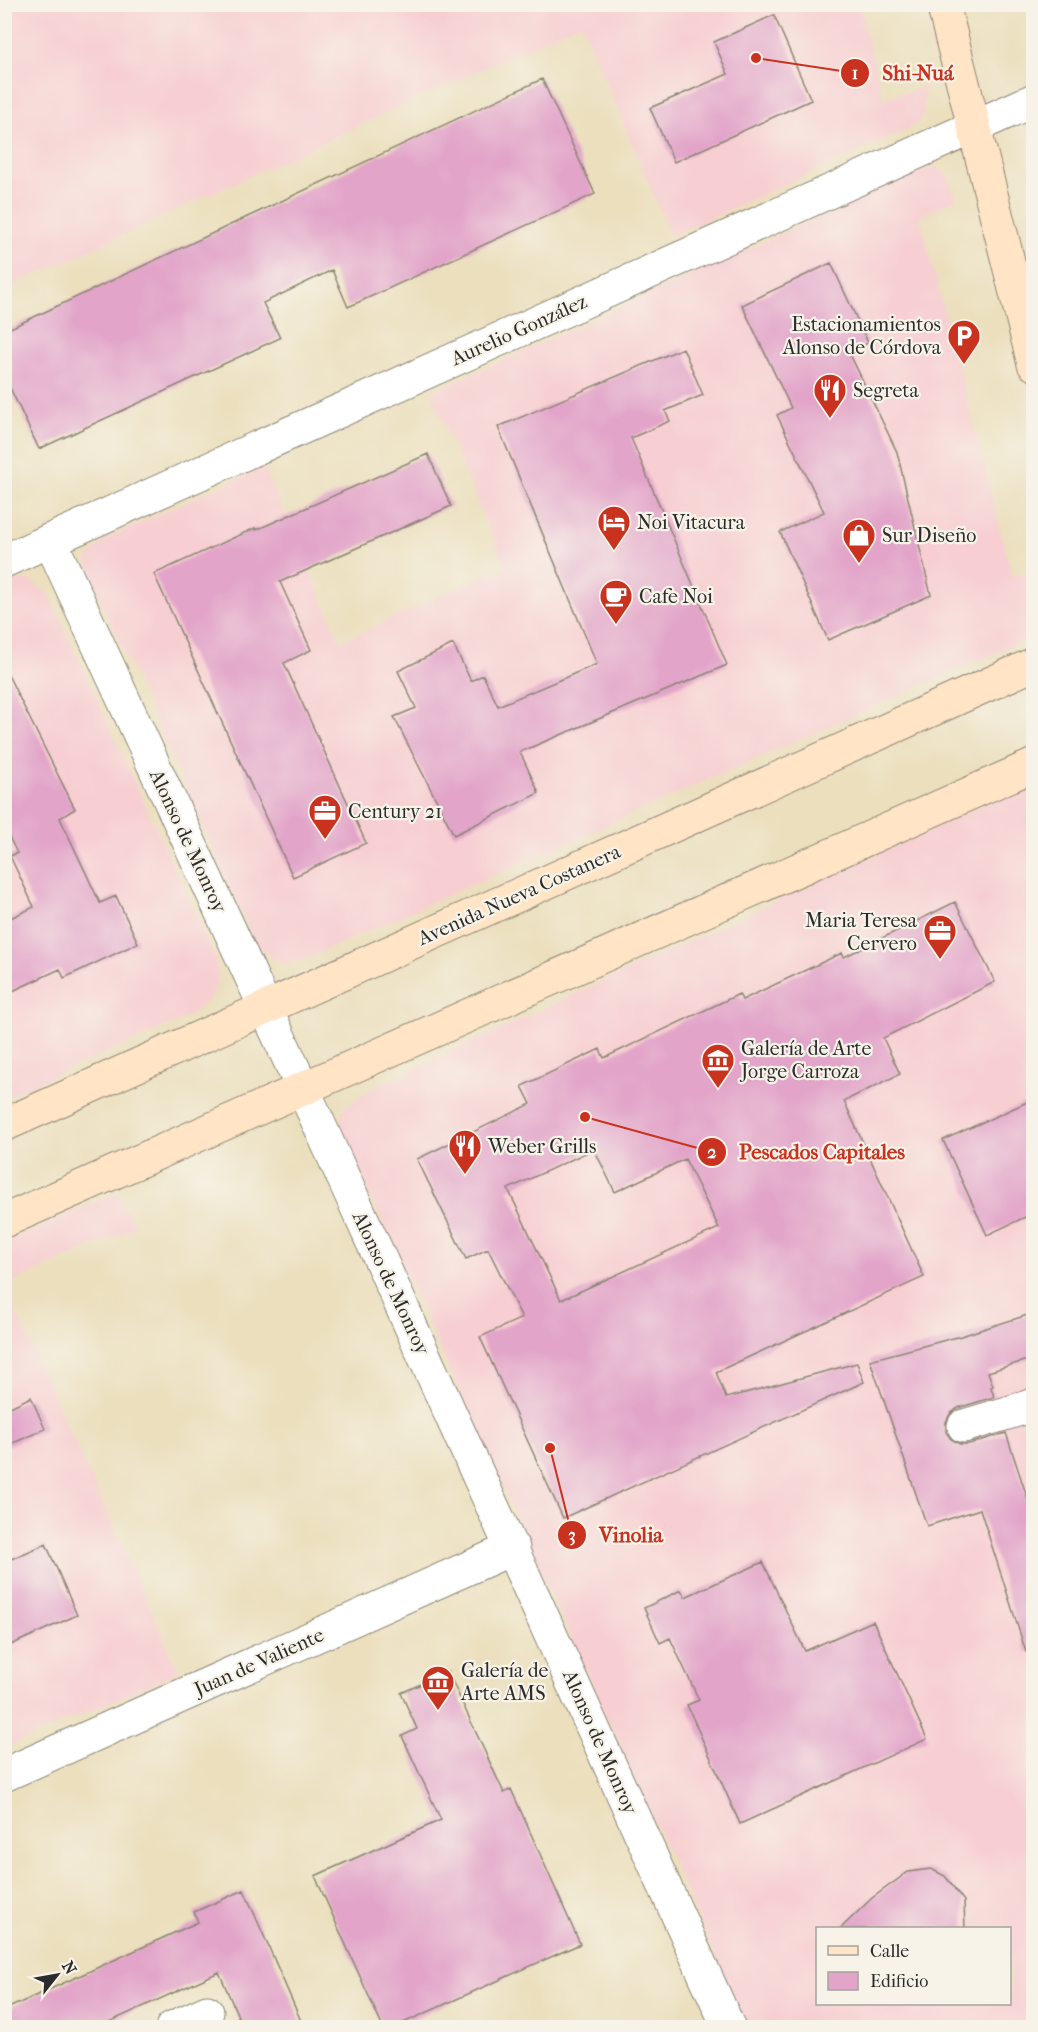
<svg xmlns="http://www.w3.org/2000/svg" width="1038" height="2032" font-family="'IM FELL French Canon',serif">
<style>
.built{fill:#f7cfd2;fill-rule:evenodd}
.building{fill:#e2a4c9;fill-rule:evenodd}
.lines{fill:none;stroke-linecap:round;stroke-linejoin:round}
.minor-casing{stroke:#8b8574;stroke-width:35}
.secondary-casing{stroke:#8b8574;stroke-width:35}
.minor{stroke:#fff;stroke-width:33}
.secondary{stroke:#ffe4c6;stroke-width:33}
.labels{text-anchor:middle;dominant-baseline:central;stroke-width:4.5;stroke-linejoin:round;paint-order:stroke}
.poi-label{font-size:20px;fill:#2b2b2b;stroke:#f7f3e8;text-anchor:start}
.street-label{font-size:20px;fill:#2b2b2b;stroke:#f7f3e8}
.leader{fill:none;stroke:#c8321e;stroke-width:2}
.callout-dot{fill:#c8321e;stroke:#f7f3e8;stroke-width:2}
.mark-label{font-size:18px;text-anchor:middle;font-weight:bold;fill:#fff}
.callout-label{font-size:21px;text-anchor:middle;font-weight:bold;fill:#c8321e;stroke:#f7f3e8;stroke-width:4.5;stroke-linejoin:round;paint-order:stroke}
</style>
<rect width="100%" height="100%" fill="#f7f3e8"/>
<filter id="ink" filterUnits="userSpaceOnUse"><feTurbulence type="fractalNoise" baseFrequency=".0167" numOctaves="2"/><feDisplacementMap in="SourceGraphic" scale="12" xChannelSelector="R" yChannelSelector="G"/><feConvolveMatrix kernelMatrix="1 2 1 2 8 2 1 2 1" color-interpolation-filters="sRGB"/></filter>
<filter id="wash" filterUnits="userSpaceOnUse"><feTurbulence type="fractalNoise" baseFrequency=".008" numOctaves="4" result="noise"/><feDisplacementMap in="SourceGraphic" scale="24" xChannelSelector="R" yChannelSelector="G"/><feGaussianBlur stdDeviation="1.35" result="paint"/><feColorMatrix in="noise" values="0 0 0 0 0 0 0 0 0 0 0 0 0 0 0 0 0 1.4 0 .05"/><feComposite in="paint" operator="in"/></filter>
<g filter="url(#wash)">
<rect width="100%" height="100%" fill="#ebdfbd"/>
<!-- built -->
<path class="built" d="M4,5H859L883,99L925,87L923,115L918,123L899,133L671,236L581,23L5,289Z
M926,168H938L949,178L956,199L920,216L1012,576L1033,571V636L300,961L282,963L256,945L90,576L87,559L107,538L263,467L341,642L505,566L431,393Z
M29,580L49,595L217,962L218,982L209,999L188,1017L5,1097L4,581Z
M1033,782V2027H747L345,1140L340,1121L344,1108L371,1089ZM818,1928H1010V2004H818Z
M117,1193L135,1227L5,1286V1242Z
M4,1287L179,1672L5,1748H4Z"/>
<g id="blocks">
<!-- building -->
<path class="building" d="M774,15L811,100L674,162L650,108L728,74L714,42Z
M542,79L595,194L348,307L332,270L263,303L280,338L39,449L4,375V331Z
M831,263L868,343L849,352L897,452L931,595L828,640L780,532L824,512L777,415L791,408L742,305Z
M683,348L703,395L665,411L670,421L631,438L727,665L520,752L539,793L454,835L394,717L416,708L398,671L453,644L471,681L483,675L498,706L597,664L498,427Z
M428,454L451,506L280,582L311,650L284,663L366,843L293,877L154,574L255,528L256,530Z
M4,667L75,809L60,818L100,903L116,896L138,943L64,978L60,969L4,995V921L34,907L10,856L17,853L4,827Z
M955,902L995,982L883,1038L900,1074L844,1101L924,1277L716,1372L726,1398L857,1363L864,1382L563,1518L480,1337L522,1318L488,1249L466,1259L417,1159L531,1104L522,1086L600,1049L604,1058L739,994L742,1000L842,953L844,957ZM594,1149L615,1192L685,1159L719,1228L561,1300L508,1189Z
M1034,1099V1213L987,1235L943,1140Z
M1034,1313V1358L988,1372L993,1386L991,1387L994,1397L958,1408L950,1414L946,1422V1432L951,1439L960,1444H969L1006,1433L1034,1518V1651L1026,1652L980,1509L927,1526L870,1360L961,1336Z
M31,1397L45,1429L4,1447V1410Z
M46,1544L77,1615L4,1648V1562Z
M763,1562L805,1651L873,1621L927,1739L740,1824L687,1705L699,1700L670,1638L660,1643L644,1608L681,1590L685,1597Z
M448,1672L504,1793L511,1789L580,1944L392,2028H383L315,1876L441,1820L402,1736L417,1729L401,1693Z
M931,1869L945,1876L964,1901L965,1929H840L872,1898L908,1872Z
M244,1890L304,2028H243L219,1972L96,2028H4V2010L198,1922L194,1912Z"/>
</g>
</g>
<g filter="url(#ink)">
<use href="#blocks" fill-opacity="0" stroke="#8b8574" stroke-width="1.5"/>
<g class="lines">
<defs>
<path id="minor" d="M50,540L314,1113L729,2028
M4,561L1034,100
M964,1426L1034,1405
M4,1775L513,1548
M172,2028L207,2012"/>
<path id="secondary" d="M943,4L1034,364
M4,1125L1034,664
M4,1221L1034,765"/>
</defs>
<!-- minor casing -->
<use href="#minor" class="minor-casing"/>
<!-- secondary casing -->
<use href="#secondary" class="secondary-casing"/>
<!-- minor -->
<use href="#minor" class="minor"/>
<!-- secondary -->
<use href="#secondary" class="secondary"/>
</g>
</g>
<!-- icons -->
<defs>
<symbol id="parking-pin" viewBox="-11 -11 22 30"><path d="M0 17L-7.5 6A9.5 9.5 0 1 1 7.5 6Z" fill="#c8321e" stroke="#f7f3e8"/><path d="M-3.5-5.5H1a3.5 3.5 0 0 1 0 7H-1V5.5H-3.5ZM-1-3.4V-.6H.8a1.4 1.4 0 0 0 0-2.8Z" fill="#fff"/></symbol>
<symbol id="restaurant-pin" viewBox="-11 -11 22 30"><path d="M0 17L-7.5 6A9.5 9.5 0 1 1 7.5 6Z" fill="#c8321e" stroke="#f7f3e8"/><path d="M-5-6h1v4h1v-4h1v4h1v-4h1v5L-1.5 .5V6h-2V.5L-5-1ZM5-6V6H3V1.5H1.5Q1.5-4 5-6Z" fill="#fff"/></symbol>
<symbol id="hotel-pin" viewBox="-11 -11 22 30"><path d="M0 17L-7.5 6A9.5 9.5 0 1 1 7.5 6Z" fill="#c8321e" stroke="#f7f3e8"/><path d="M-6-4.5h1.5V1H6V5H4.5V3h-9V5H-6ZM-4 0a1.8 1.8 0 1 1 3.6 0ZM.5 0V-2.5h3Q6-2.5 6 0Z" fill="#fff"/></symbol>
<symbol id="shop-pin" viewBox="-11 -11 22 30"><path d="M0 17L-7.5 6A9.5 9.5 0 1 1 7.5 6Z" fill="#c8321e" stroke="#f7f3e8"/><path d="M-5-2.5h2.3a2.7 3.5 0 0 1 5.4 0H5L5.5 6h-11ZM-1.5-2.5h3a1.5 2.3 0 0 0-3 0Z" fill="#fff"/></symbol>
<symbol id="cafe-pin" viewBox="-11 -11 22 30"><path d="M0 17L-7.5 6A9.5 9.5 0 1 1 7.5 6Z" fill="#c8321e" stroke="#f7f3e8"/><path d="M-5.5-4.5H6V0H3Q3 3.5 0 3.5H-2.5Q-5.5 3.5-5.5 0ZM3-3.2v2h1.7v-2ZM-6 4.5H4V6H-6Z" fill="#fff"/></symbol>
<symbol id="office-pin" viewBox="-11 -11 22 30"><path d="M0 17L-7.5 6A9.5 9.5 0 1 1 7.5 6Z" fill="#c8321e" stroke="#f7f3e8"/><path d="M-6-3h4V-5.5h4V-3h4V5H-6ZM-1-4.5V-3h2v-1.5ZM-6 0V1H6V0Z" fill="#fff"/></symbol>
<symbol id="museum-pin" viewBox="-11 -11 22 30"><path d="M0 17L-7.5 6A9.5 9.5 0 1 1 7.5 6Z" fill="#c8321e" stroke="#f7f3e8"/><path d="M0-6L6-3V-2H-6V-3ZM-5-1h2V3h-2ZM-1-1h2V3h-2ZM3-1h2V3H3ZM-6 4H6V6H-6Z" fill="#fff"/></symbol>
</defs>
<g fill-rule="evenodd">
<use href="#parking-pin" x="945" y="317" width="38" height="52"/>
<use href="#restaurant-pin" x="811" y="371" width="38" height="52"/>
<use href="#hotel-pin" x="595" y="503" width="38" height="52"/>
<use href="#shop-pin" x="840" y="516" width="38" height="52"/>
<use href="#cafe-pin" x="597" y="577" width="38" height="52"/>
<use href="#office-pin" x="306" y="792" width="38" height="52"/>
<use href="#office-pin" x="921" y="912" width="38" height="52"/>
<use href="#museum-pin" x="699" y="1041" width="38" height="52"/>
<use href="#restaurant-pin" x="446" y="1127" width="38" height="52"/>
<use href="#museum-pin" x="419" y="1663" width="38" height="52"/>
</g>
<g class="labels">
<!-- poi labels -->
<g class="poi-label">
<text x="941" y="324" text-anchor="end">Estacionamientos<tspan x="941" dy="23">Alonso de Córdova</tspan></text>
<text x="853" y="390">Segreta</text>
<text x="637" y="522">Noi Vitacura</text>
<text x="882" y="535">Sur Diseño</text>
<text x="639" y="596">Cafe Noi</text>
<text x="348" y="811">Century 21</text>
<text x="917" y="920" text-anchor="end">Maria Teresa<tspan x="917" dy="23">Cervero</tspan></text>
<text x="741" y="1048">Galería de Arte<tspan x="741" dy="23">Jorge Carroza</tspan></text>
<text x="488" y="1146">Weber Grills</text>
<text x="461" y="1670">Galería de<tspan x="461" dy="23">Arte AMS</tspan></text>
</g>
<!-- street labels -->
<g class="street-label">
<text transform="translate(519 330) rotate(-24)">Aurelio González</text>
<text transform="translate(188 841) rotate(65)">Alonso de Monroy</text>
<text transform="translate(519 895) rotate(-24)">Avenida Nueva Costanera</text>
<text transform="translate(391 1283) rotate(65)">Alonso de Monroy</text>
<text transform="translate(259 1662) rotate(-24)">Juan de Valiente</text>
<text transform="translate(600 1742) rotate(66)">Alonso de Monroy</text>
</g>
</g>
<!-- callouts -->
<path class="leader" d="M756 58L855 73M585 1117L712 1152M550 1448L572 1535"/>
<g class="callout-dot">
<circle cx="756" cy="58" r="6"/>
<circle cx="585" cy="1117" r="6"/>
<circle cx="550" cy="1448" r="6"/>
<circle cx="855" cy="73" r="15"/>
<circle cx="712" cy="1152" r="15"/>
<circle cx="572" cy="1535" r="15"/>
</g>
<g class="mark-label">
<text x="855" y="79">1</text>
<text x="712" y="1158">2</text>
<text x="572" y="1541">3</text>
</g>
<g class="callout-label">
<text x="918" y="80">Shi-Nuá</text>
<text x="822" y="1159">Pescados Capitales</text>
<text x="631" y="1542">Vinolia</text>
</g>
<!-- margin -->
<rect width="1038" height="2032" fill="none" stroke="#f7f3e8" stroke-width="24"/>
<!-- legend -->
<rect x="816" y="1927" width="195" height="78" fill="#f7f3e8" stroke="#a5a39c" stroke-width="1.5"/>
<rect x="828" y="1946" width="30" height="9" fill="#ffe4c6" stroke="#a5a39c" stroke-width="1.5"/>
<text x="870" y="1957" font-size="18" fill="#2b2b2b">Calle</text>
<rect x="828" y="1972" width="30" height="18" fill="#e2a4c9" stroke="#a5a39c" stroke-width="1.5"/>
<text x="870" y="1987" font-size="18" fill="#2b2b2b">Edificio</text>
<!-- north arrow -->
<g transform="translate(57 1975) rotate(59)" stroke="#f7f3e8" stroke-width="4.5" paint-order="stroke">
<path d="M0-4.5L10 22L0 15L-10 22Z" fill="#2b2b2b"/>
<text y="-9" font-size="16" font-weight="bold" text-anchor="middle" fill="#2b2b2b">N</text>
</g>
</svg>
